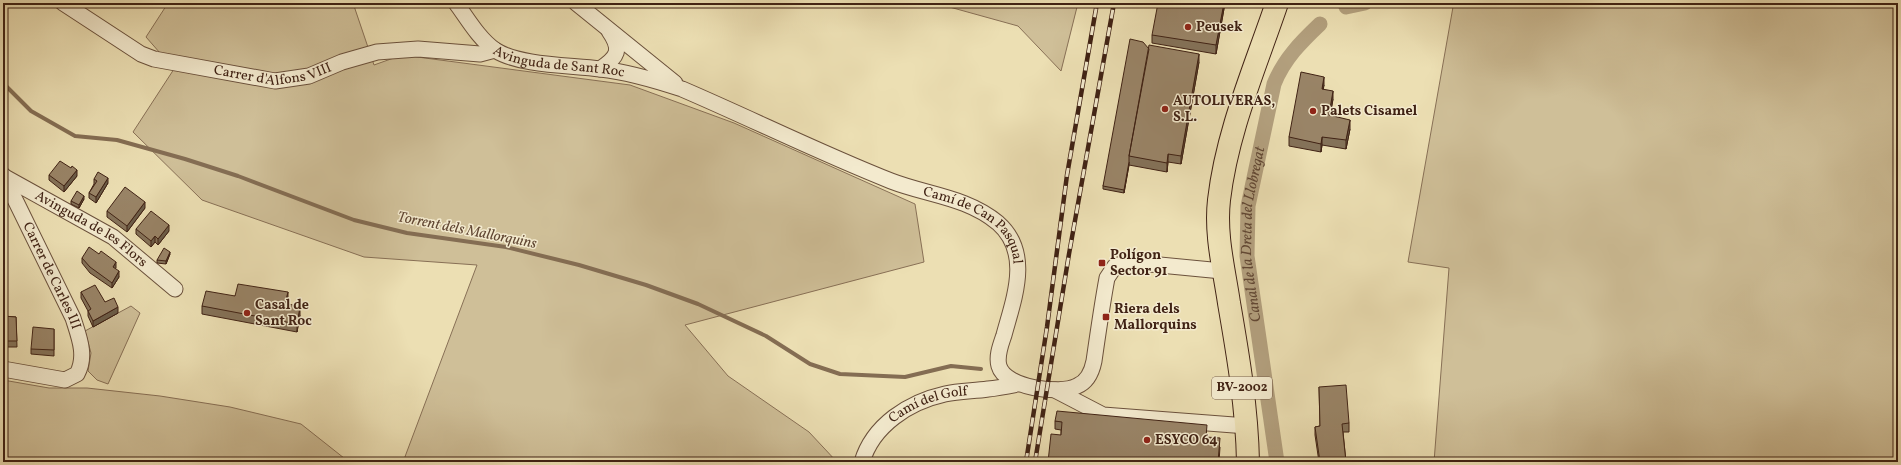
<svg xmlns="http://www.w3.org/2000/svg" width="1901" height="465" font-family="Vollkorn,serif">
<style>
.green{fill:#cfbf98;stroke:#887056}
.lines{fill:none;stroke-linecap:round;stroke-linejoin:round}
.stream{stroke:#846d53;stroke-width:4}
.canal{stroke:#b29f7d;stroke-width:15}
.street-casing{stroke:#6b513c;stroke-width:17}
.primary-casing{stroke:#402214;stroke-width:24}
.street{stroke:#f3eace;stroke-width:15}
.primary{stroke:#ecdfb3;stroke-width:22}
.rail-casing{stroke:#402214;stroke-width:4.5}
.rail{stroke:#f3eace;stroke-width:3;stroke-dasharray:9;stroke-linecap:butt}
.wall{fill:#847259;stroke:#402214}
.shaded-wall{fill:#6b5c48;stroke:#402214}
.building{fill:#998467;stroke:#402214}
.poi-dot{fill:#8f2418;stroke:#f3eace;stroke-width:1.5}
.labels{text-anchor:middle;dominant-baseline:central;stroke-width:3;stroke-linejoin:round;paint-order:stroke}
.shield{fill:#f3eace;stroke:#765e4c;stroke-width:1}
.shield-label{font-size:13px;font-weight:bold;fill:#402214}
.poi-label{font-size:14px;font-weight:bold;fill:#402214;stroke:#f3eace;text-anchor:start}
.street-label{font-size:14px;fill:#402214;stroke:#f3eace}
.water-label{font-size:15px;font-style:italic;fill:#624834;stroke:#f3eace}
</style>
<rect width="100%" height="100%" fill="#ecdfb3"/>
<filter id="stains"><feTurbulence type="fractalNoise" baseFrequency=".005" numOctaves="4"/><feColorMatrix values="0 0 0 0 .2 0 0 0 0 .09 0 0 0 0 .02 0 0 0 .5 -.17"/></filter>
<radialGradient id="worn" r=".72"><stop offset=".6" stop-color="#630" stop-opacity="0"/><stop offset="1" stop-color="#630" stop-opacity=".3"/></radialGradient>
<!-- green -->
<path class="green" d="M168,3H353L374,65L402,55L630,85L734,123L915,204L924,262L685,325L728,376L809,432L837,462H403L477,265L364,257L202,200L133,132L174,69L146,37Z
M935,3H1078L1061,71L1018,26Z
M1468,3H1898V462H1434L1449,268L1408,262L1453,7Z
M131,306L140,313L108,384L97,380L88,371L91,353L85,331Z
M3,380L49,388H87L160,396L230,407L301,424L349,462H3Z"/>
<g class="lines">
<!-- stream -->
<path class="stream" d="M3,83L31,111L75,136L117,140L185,159L238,176L354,220L407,233L506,247L579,265L646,285L698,304L766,336L810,364L840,374L905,377L951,366L981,369"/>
<!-- canal -->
<g class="canal">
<path d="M1346,7L1365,3"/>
<path id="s1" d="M1277,462L1247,256L1248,206L1274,84C1284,59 1301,42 1320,24"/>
</g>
<defs>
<g id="street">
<path id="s2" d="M63,3L141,54L154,59L275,81L309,76L342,62L377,52L418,49L480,54L495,50"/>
<path id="s3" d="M456,3C467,18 479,39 495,50C520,66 570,65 600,69C628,72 655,80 682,89C752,119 820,153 891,181C927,195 967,197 998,223C1032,253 1014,298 1004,335C1001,344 996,356 999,366C1005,388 1060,395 1077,386C1087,382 1092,371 1094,361C1098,333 1102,305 1107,278L1115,266L1129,262L1222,271"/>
<path d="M576,3L675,83"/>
<path d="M600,69C618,57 622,50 609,31"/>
<path id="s4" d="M3,175L73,318C79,337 87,356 77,374L65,380L3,369"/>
<path id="s5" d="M3,176L113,237L175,289"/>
<path d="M1055,390L1103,415L1247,426"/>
<path id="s6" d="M862,462C873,425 909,402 945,394C959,391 974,391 988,389C998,388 1008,386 1018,384"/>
</g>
<path id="primary" d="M1248,462C1247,408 1238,355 1229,303C1224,269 1215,235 1219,200C1227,131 1255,68 1277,3"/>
</defs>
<!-- street casing -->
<use href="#street" class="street-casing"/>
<!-- primary casing -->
<use href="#primary" class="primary-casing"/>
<!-- street -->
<use href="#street" class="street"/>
<!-- primary -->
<use href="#primary" class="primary"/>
<defs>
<path id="rail" d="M1026,462L1047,327L1067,175L1097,3
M1035,462L1069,254L1114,3"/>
</defs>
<!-- rail casing -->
<use href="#rail" class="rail-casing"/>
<!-- rail -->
<use href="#rail" class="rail"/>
</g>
<!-- wall -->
<path class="wall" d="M1225,3L1216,54L1152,43V35Z
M1149,49L1199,62L1181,164L1168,162L1167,172L1129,165L1124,193L1103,189V186Z
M1324,85L1323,89L1333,99L1330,115L1350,129L1346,149L1322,145L1321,152L1289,146V137Z
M49,175L77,176L64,192L49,180Z
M94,179L108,183L96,203L89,198V193L94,184Z
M84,199L79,208L71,204V201Z
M145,208L127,232L107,217V211Z
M136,229L169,231L158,245L155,242L151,247L136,234Z
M170,254L166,264L157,263V260Z
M82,258L116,268H115L119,277L112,288L90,273L82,263Z
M81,292L105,302L118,313L93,327L88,316V311L81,298Z
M235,296L288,300L287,304L300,315L297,332L202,314V306Z
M3,316L16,317L17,347H3Z
M54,329V356L31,354V349Z
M1319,387L1349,423V432H1343L1346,462H1319L1315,435V427L1320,426Z
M1055,421L1207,437L1220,447L1219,462H1048L1061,435V430L1055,429Z"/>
<!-- shaded-wall -->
<path class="shaded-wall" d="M1224,3H1225L1216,54V45Z
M1199,54V62L1181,164V156Z
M1324,77V85L1322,97V89Z
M1333,91V99L1329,123V115Z
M1350,120V129L1346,149V140Z
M1322,137V145L1321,152V144Z
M1168,154V162L1167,172V163Z
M1129,162V165L1124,193V190Z
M77,170V176L64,192V186Z
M108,178V183L96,203V197Z
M84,196V199L79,208V205Z
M145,202V208L127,232V226Z
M169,225V231L158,245V239Z
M155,236V242L151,247V241Z
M170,252V254L166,264V261Z
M116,262V268L113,272V267Z
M119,271V277L112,288V283Z
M288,292V300L285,312V303Z
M118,307V313L93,327V321Z
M300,307V315L297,332V324Z"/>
<!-- building -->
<path class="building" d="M1158,3H1224L1216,45L1152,35Z
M1130,39L1143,42L1149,49L1129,156V162L1124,190L1103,186Z
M1149,45L1199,54L1181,156L1168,154L1167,163L1129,156Z
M1301,72L1324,77L1322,89L1333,91L1329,115L1350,120L1346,140L1322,137L1321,144L1289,137Z
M60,161L71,168L72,166L77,170L64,186L49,175Z
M98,172L108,178L96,197L89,193L97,181L94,179Z
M125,187L145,202L127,226L107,211Z
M77,191L84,196L79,205L71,201Z
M151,211L169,225L158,239L155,236L151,241L136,229Z
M89,247L99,254L101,251L116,262L113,267L119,271L112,283L90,267L82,258Z
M164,248L170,252L166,261L157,260Z
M238,284L288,292L285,303L300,307L297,324L202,306L206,291L235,296Z
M95,285L105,302L114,298L118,307L93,321L88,311L91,309L81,292Z
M3,316L16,317L17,341H3Z
M33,327L54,329V350L31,349Z
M1346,385L1349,423L1342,424L1346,462H1320L1315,427L1320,426L1319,387Z
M1057,411L1207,425L1206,437L1220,438L1218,462H1048L1051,434L1061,435L1062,422L1055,421Z"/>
<!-- markers -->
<g class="poi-dot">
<circle cx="1188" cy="27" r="4"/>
<circle cx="1165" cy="109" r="4"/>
<circle cx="1313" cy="111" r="4"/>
<rect x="1098" y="259" width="8" height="8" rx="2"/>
<circle cx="247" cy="313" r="4"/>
<rect x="1102" y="313" width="8" height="8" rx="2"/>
<circle cx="1147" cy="440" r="4"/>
</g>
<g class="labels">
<!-- shield labels -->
<rect class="shield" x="1212" y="377" width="60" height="22" rx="3"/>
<g class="shield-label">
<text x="1242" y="388">BV-2002</text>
</g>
<!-- poi labels -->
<g class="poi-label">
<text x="1196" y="27">Peusek</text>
<text x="1173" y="101">AUTOLIVERAS,<tspan x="1173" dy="16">S.L.</tspan></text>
<text x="1321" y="111">Palets Cisamel</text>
<text x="1110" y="255">Polígon<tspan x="1110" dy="16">Sector 91</tspan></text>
<text x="255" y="305">Casal de<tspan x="255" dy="16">Sant Roc</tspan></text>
<text x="1114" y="309">Riera dels<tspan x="1114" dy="16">Mallorquins</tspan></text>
<text x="1155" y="440">ESYCO 64</text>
</g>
<!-- street labels -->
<g class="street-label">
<text stroke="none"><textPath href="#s3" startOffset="127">Avinguda de Sant Roc</textPath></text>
<text stroke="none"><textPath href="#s2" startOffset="228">Carrer d'Alfons VIII</textPath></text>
<text stroke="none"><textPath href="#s5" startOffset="103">Avinguda de les Flors</textPath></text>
<text stroke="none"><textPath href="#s3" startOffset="580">Camí de Can Pasqual</textPath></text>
<text stroke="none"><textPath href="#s4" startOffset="112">Carrer de Carles III</textPath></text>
<text stroke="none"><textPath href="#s6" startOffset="93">Camí del Golf</textPath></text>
</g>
<!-- water labels -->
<g class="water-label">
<text transform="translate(467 231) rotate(11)">Torrent dels Mallorquins</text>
<text stroke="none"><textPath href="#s1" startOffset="230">Canal de la Dreta del Llobregat</textPath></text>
</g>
</g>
<!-- margin -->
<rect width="1901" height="465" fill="none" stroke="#ecdfb3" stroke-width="16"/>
<rect x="4" y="4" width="1893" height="457" fill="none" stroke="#402214" stroke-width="2"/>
<rect x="8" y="8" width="1885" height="449" fill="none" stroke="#402214"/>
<rect width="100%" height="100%" filter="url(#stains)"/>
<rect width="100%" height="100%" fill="url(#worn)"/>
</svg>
